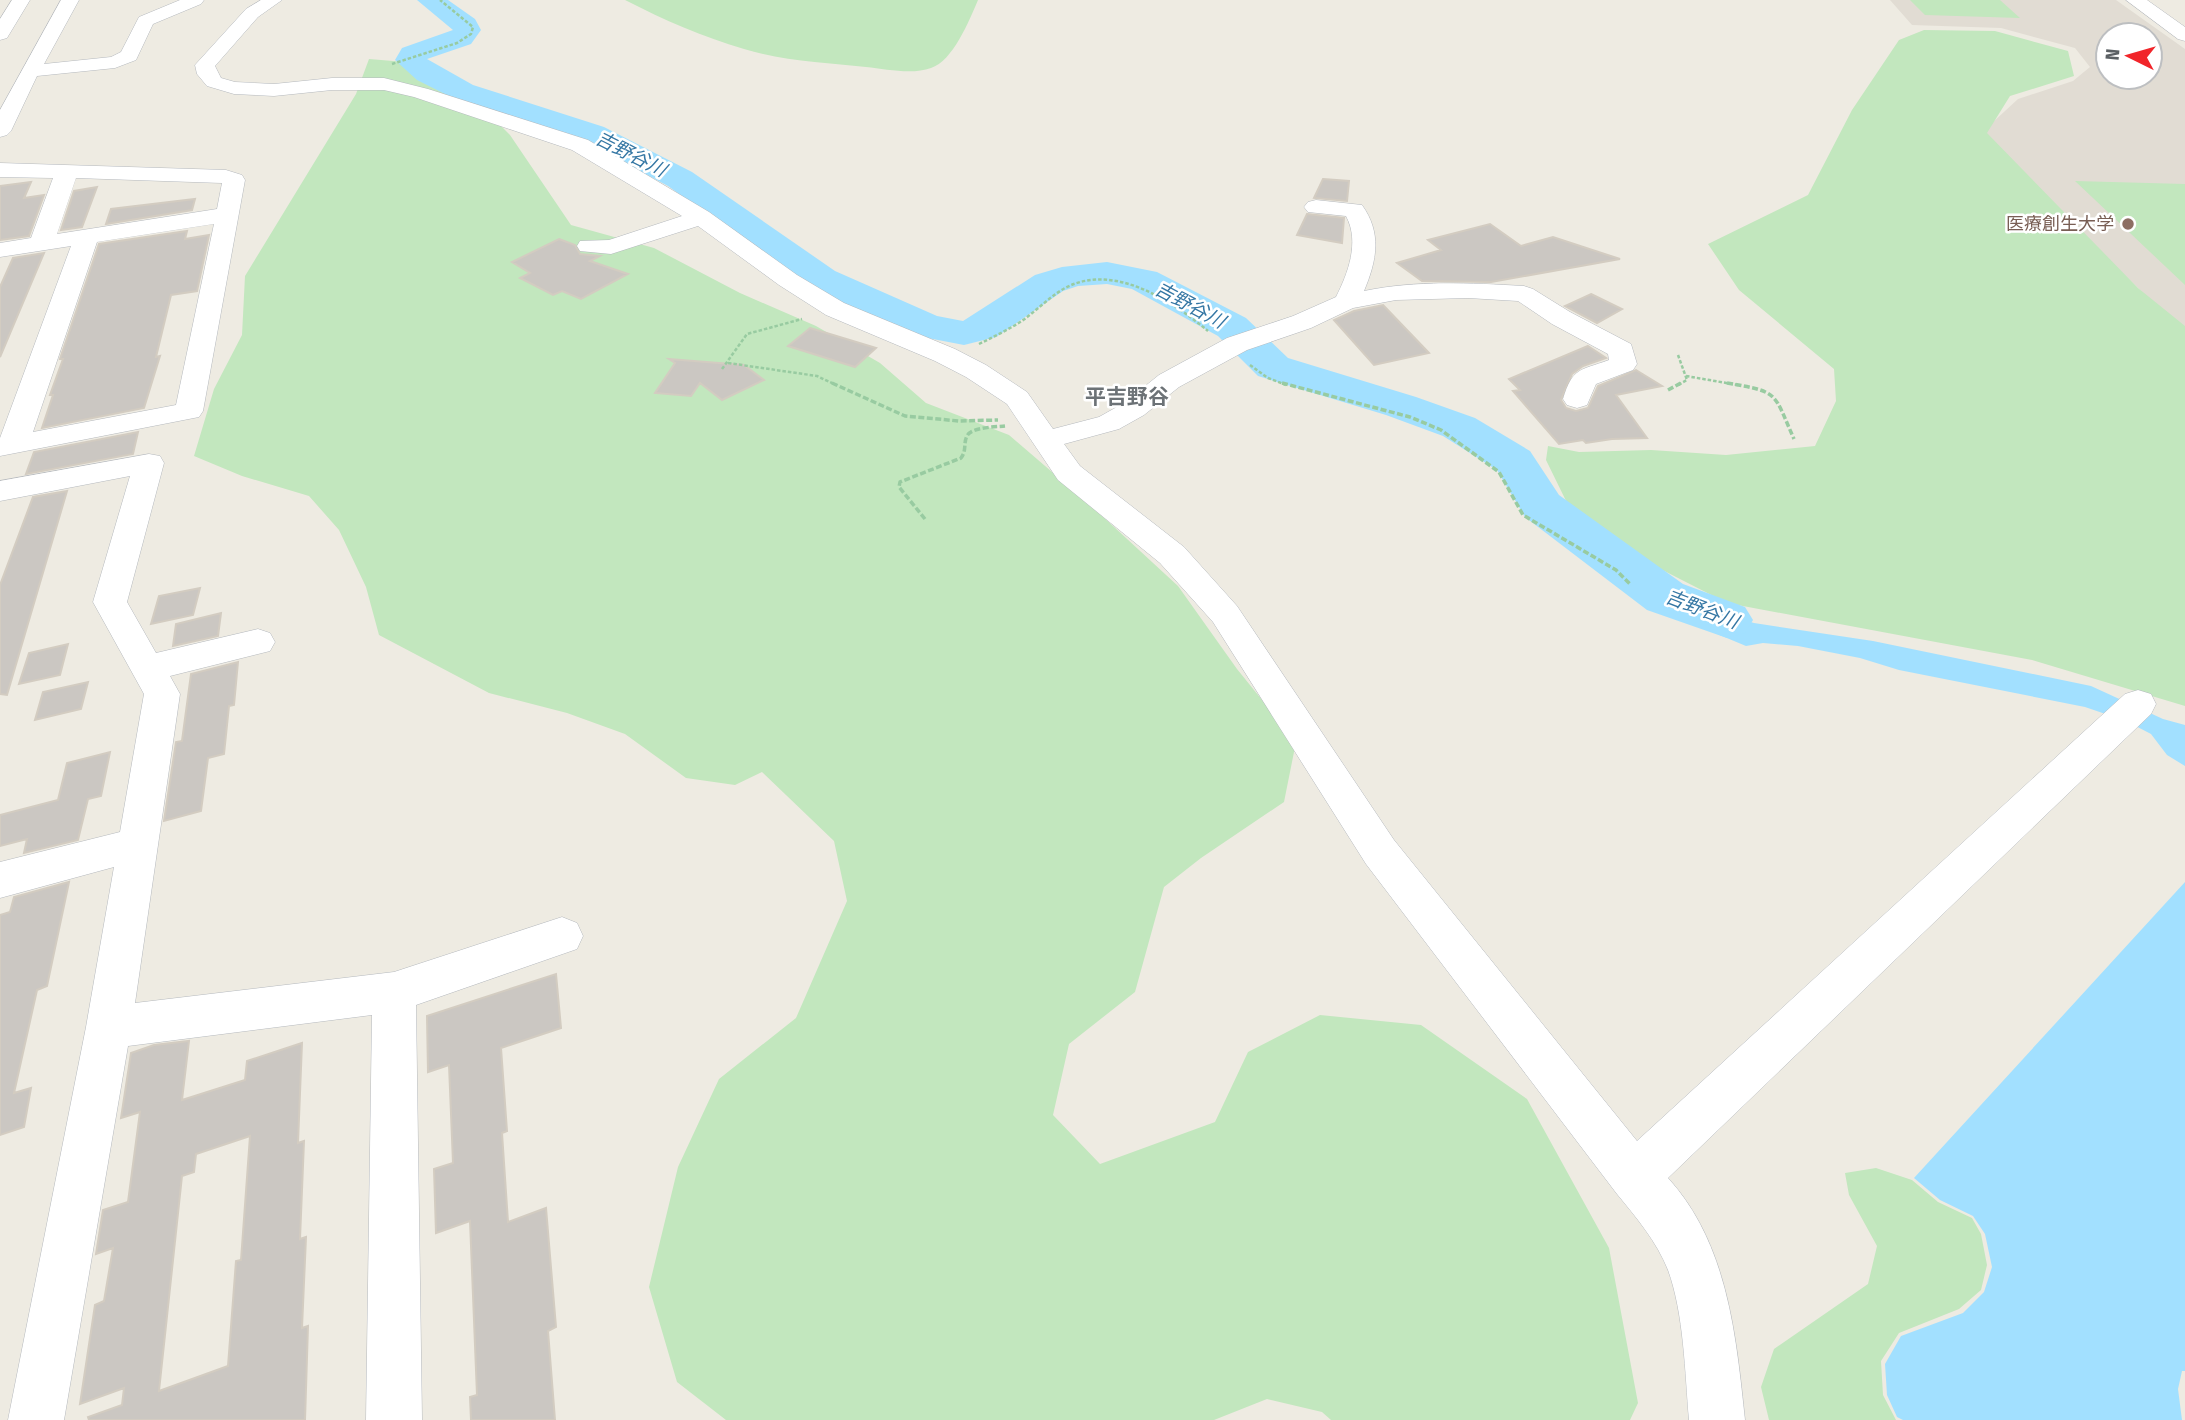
<svg xmlns="http://www.w3.org/2000/svg" width="2185" height="1420" font-family="'Fira Sans Condensed','Noto Sans JP',sans-serif">
<style>
.education{fill:#e1dcd3;fill-rule:evenodd}
.green{fill:#c2e7be}
.water{fill:#a2e0ff}
.lines{fill:none;stroke-linecap:round;stroke-linejoin:round}
.river{fill:#a2e0ff;fill-rule:evenodd}
.building{fill:#cbc7c2;stroke:#d3ccc1;stroke-width:2;fill-rule:evenodd}
.minor-casing{stroke:#b5b9be;stroke-width:1}
.path-far1{stroke:#98cba1;stroke-width:2.5;stroke-dasharray:3.5 2;stroke-linecap:butt}
.path{stroke:#98cba1;stroke-width:3.5;stroke-dasharray:6 2.5;stroke-linecap:butt}
.minor{fill:#fff;fill-rule:evenodd}
.education-dot{fill:#8d6e63;stroke:#fff;stroke-width:2.5}
.labels{text-anchor:middle;dominant-baseline:central;stroke-width:5;stroke-linejoin:round;paint-order:stroke}
.far-education-label{font-size:18px;fill:#785e54;stroke:#fff;text-anchor:end}
.far-water-label{font-size:19px;font-style:italic;fill:#3577a4;stroke:#fff}
.far-quarter-label{font-size:21px;font-weight:bold;fill:#6c7276;stroke:#fff}
</style>
<rect width="100%" height="100%" fill="#eeebe2"/>
<!-- education -->
<path class="education" d="M1890,0H2116L2185,49V333L1979,135L2018,99L2073,81L2090,67L2075,48L2001,28L1912,25ZM2108,35H2150V77H2108Z"/>
<!-- green -->
<path class="green" d="M625,0H978C969,21 953,61 931,68C912,75 886,69 866,67C827,63 783,61 744,49C703,37 664,20 625,0Z
M1910,0H2000L2020,18L1925,15Z
M1924,30L1995,31L2068,51L2074,76L2010,96L1987,133L2138,288L2185,326V706L2032,660L1727,603L1631,554L1569,507L1546,460L1548,446L1579,452L1651,450L1726,455L1815,446L1836,401L1834,369L1739,290L1708,244L1808,195L1852,110L1899,40Z
M369,59L417,63L468,93L510,135L571,225L654,248L740,293L816,326L880,363L926,403L1009,435L1087,502L1178,586L1237,669L1296,742L1284,802L1201,858L1164,887L1135,992L1069,1044L1053,1115L1100,1164L1215,1122L1248,1052L1320,1015L1421,1025L1527,1099L1609,1248L1638,1403L1630,1420H1331L1322,1412L1267,1399L1214,1420H726L677,1382L649,1287L678,1167L719,1079L796,1018L847,901L834,841L762,772L735,785L686,778L625,734L567,713L489,693L379,635L366,587L339,530L309,496L242,476L194,456L214,389L242,335L245,276L356,94Z
M2075,181L2185,184V285Z
M1876,1168L1912,1180L1938,1202L1972,1218L1981,1234L1987,1265L1981,1290L1959,1309L1899,1333L1881,1361L1883,1395L1896,1420H1769L1761,1387L1774,1349L1868,1284L1877,1246L1849,1195L1845,1173Z"/>
<!-- water -->
<path class="water" d="M1663,580L1684,602L1754,623L1873,641L2091,686L2163,719L2185,725V766L2167,755L2151,734L2126,721L2085,707L1899,670L1860,658L1798,646L1763,643L1746,646L1686,621L1665,606L1656,593Z
M2185,882V1371H2182L2178,1389L2182,1420H1903L1897,1417L1887,1395L1885,1364L1901,1336L1963,1313L1984,1292L1992,1267L1985,1234L1973,1216L1940,1200L1914,1178Z"/>
<g class="lines">
<!-- river -->
<path class="river" d="M417,0H448L475,19L481,30L471,44L427,59L473,85L604,127L692,172L835,271L937,316L963,321L1035,275L1062,267L1107,262L1157,272L1246,318L1288,358L1416,397L1475,418L1530,451L1559,495L1683,584L1745,607L1753,620L1745,633L1727,638L1647,610L1525,517L1497,470L1443,436L1386,415L1258,376L1218,336L1132,289L1107,284L1078,286L1063,291L996,337L964,345L912,335L807,287L668,186L582,141L451,97L417,80L395,60L402,48L453,30Z"/>
</g>
<!-- building -->
<path class="building" d="M1323,179L1349,181L1347,201L1314,198Z
M31,182L24,198L44,195L29,236L0,240V186Z
M97,187L82,227L61,230L74,191Z
M195,199L192,210L106,224L111,209Z
M1307,214L1344,218L1342,243L1297,235Z
M1490,224L1521,246L1553,237L1620,259L1491,282L1422,281L1397,263L1441,250L1428,240Z
M187,231L185,239L209,235L197,291L171,295L156,357L160,356L144,408L42,428L53,395H50L63,359H60L99,244Z
M559,239L575,245L580,254L600,256L590,261L628,274L581,299L562,291L553,295L520,278L530,273L512,262Z
M44,253L0,357V287L13,258Z
M1591,294L1622,309L1597,323L1565,306Z
M1383,305L1429,353L1374,365L1334,320L1354,311Z
M810,328L876,348L855,367L788,346Z
M1588,346L1606,358L1583,366L1572,374L1561,400L1566,408L1576,411L1588,408L1598,386L1636,370L1662,386L1616,395L1647,438L1612,439L1586,443L1583,440L1559,444L1513,391L1520,390L1509,379Z
M669,359L744,365L764,380L722,400L700,383L691,396L655,393L675,363Z
M138,432L133,454L26,474L34,452Z
M67,491L7,695L0,694V585L33,497Z
M200,588L193,615L151,624L159,596Z
M221,613L218,636L173,646L176,624Z
M68,644L60,675L19,684L29,653Z
M238,662L234,705L229,706L224,754L208,758L201,811L164,821L176,742L182,741L191,674Z
M88,682L81,709L35,720L43,692Z
M110,752L101,796L88,799L78,840L24,853L27,839L0,846V815L58,800L67,763Z
M69,882L47,986L37,990L14,1093L31,1088L24,1127L0,1135V915L10,912L14,897Z
M556,974L561,1028L501,1048L507,1131L502,1133L508,1222L546,1208L556,1327L548,1331L555,1420H471L470,1397L477,1395L470,1221L436,1233L434,1169L453,1163L449,1065L428,1072L427,1016Z
M189,1041L182,1100L245,1080L247,1061L302,1043L298,1143L304,1141L300,1239L306,1237L302,1328L308,1326L305,1420H89L88,1417L122,1405L124,1388L80,1404L95,1305L104,1301L113,1248L96,1254L103,1210L128,1202L140,1112L121,1118L131,1053L154,1045ZM250,1136L241,1260L236,1261L228,1366L159,1391L182,1176L194,1172L196,1154Z"/>
<g class="lines">
<defs>
<path id="minor" d="M12,0H30L7,38L0,40V19Z
M61,0H79L44,64L111,57L121,52L139,17L180,0H204L201,4L153,24L136,60L115,68L37,76L11,131L7,135L0,137V110Z
M261,0H282L258,17L215,66L221,78L235,82L274,84L332,78H384L428,89L588,140L709,212L797,275L844,303L955,349L986,365L1027,392L1053,429L1099,417L1124,403L1159,375L1227,338L1293,316L1336,297C1348,273 1360,242 1346,216L1308,212L1304,207L1308,202L1316,200L1362,205C1382,233 1377,260 1364,291C1417,280 1470,283 1524,286L1533,289L1570,312L1631,344L1637,364L1633,370L1596,384L1587,405L1577,408L1567,405L1563,399C1573,367 1579,371 1609,360L1608,354L1552,324L1518,301L1468,298L1396,300L1353,308L1311,328L1247,350L1179,387L1144,415L1119,429L1064,444L1080,466L1184,547L1237,606L1394,840L1637,1141L2125,694L2138,690L2151,694L2156,704L2151,714L1668,1178C1728,1244 1736,1336 1745,1420H1689C1685,1373 1684,1314 1668,1270C1657,1242 1636,1217 1617,1194L1366,864L1213,622L1160,563L1058,480L1007,404L966,377L935,361L826,315L779,285L698,226L611,254L580,251L577,246L580,241L609,240L682,216L572,150L414,97L384,90H332L274,96L234,94L207,86L197,74L195,65L246,9Z
M2126,0H2147L2185,27V41L2178,39Z
M0,163L226,170L242,175L245,180L203,411L199,417L0,456V438L71,246L0,257V243L31,238L53,178L0,177ZM76,178L222,183L217,209L57,234ZM214,224L176,405L33,432L97,242Z
M149,454L160,456L164,463L127,602L156,653L258,629L270,633L275,642L270,651L170,676L180,694L135,1003L394,972L562,917L577,923L583,936L577,949L416,1005L422,1420H366L372,1015L128,1046L64,1420H8L86,1027L114,867L0,898V862L120,832L144,694L93,602L130,476L0,501V481Z"/>
</defs>
<!-- minor casing -->
<use href="#minor" class="minor-casing"/>
<!-- path-far1 -->
<path class="path-far1" d="M392,64L457,43L471,34L473,27L440,0
M979,344C995,336 1012,328 1026,318C1039,308 1051,296 1065,288C1114,262 1172,301 1208,331
M1678,355L1687,380L1678,385
M728,363L817,376L836,385
M1250,365L1268,378L1286,385
M722,369L747,334L802,319
M1686,376L1738,385"/>
<!-- path -->
<path class="path" d="M832,383L905,416L959,421L998,420
M1282,383L1410,417L1441,430L1499,472L1523,515L1616,570L1630,584
M1727,383C1780,392 1773,392 1794,439
M1668,390L1681,383
M925,519L899,487L900,482L961,458C967,450 963,444 967,436C971,427 996,427 1005,426"/>
<!-- minor -->
<use href="#minor" class="minor"/>
</g>
<!-- markers -->
<circle class="education-dot" cx="2128" cy="224" r="7"/>
<g class="labels">
<!-- far-education labels -->
<g class="far-education-label">
<text x="2114" y="224">医療創生大学</text>
</g>
<!-- far-water labels -->
<g class="far-water-label">
<text transform="translate(631 154) rotate(27)">吉野谷川</text>
<text transform="translate(1190 305) rotate(28)">吉野谷川</text>
<text transform="translate(1702 609) rotate(21)">吉野谷川</text>
</g>
<!-- far-quarter labels -->
<g class="far-quarter-label">
<text x="1127" y="397">平吉野谷</text>
</g>
</g>
<!-- north arrow -->
<g transform="translate(2129 56) rotate(275)"><circle r="33" fill="#ffffff" stroke="#bdbfc1" stroke-width="2"/>
<path d="M0-5L12 26L0 18L-12 26Z" fill="#f1252a"/>
<text y="-10" font-size="19" font-weight="bold" text-anchor="middle" fill="#5b6064">N</text>
</g>
</svg>
